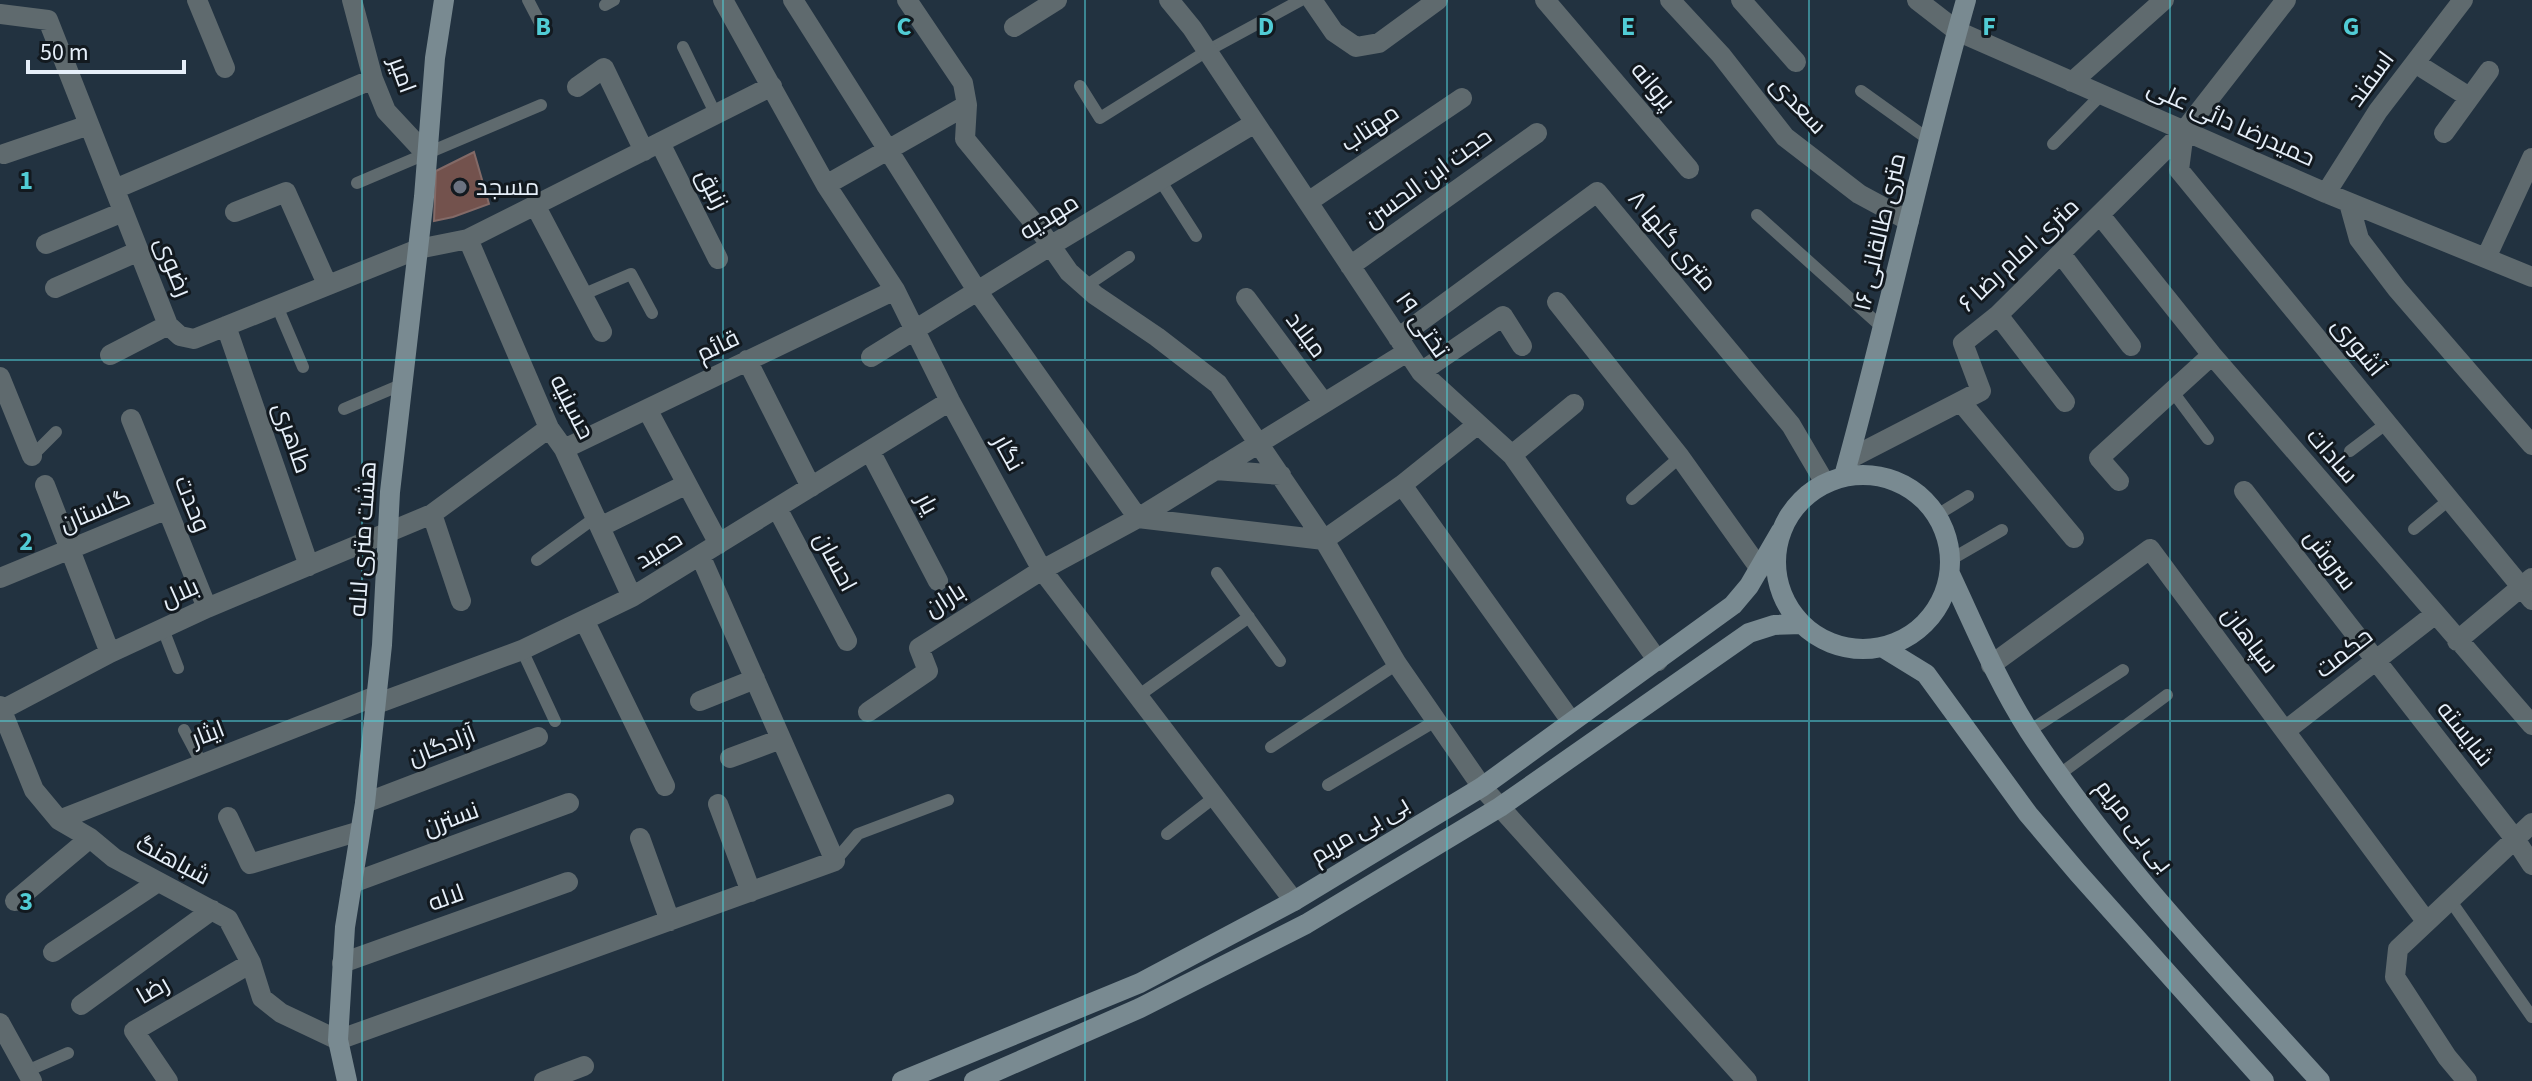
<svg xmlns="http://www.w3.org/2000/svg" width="2532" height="1081" font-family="'Source Sans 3',Cairo,sans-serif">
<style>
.building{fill:#73524d;stroke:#836a67;stroke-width:2}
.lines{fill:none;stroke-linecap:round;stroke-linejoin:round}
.lane{stroke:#5f6a6e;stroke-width:12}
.street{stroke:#5f6a6e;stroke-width:20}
.secondary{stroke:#798a91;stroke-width:20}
.grid{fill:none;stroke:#51ccd5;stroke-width:2;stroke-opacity:0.55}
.worship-dot{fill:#6b7280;stroke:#12191f;stroke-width:3}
.labels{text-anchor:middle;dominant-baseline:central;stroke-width:6;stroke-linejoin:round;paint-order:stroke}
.street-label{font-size:24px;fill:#e6eff9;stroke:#12191f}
.poi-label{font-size:24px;fill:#e6eff9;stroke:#12191f;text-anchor:start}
.grid-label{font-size:26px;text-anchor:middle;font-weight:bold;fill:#51ccd5;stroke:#12191f;stroke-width:6;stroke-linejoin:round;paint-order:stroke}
</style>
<rect width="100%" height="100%" fill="#223240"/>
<!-- building -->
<path class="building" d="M474,152L489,204L453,217L434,221L436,171Z"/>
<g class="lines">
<!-- lane -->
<path class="lane" d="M528,0L541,25
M605,5L614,0
M683,47L716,115
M1080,86L1100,118L1207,51L1301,0
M1861,91L1928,139
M2053,144L2101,95
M1160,180L1196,236
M357,183L541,105
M1757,215L1884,329
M1086,286L1129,257
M582,295L631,274L652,313
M277,306L303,367
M2173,392L2208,439
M344,409L403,384
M2350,451L2387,423
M32,456L56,432
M1632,499L1680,457
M1937,515L1968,496
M2414,529L2450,499
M537,560L596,517
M1950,560L2002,530
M1217,573L1280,661
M163,629L178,668
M522,650L555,721
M1138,696L1249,617
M184,730L202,764
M2029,731L2123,670
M1271,747L1397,664
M2060,774L2167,695
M1328,785L1437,720
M1167,834L1216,796
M835,861L858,834L948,800
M2450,900L2532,1017
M27,1071L68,1053"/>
<!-- street -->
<path class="street" d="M197,0L225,68
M352,0L373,79L386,111L427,155
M723,0L826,185L895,290L950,401L1042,570L1294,901
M793,0L978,292L1138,518L1324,540L1402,485L1478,424
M907,0L963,83L967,105L965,139L1039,229L1069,272L1095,295L1157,337L1218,384L1324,540L1397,664L1482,787L1747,1081
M1169,0L1192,28L1421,372L1512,455L1658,661
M1312,0L1334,32L1356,47L1379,43L1438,0
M1545,0L1689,169
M1670,0L1721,55L1785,137L1859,194L1909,221
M1741,0L1796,62
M1917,0L1957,31L2326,193L2532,277
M0,14L48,20L168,325L180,336L194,339L418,249L468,239L772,86
M1014,27L1057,0
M2415,63L2469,97
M2072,82L2164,0
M577,87L604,68L644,151
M2184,131L2179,170L2532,600
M2444,133L2489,71
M660,143L718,259
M4,154L89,125
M826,185L967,105
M115,189L373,79
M2326,193L2378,111L2463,0
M1308,202L1462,98
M2349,203L2359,239L2397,289L2532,445
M535,205L602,332
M235,212L286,192L327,284
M2100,215L2212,355L2532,725
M468,239L549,428L564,449L632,597
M46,244L123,212
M2061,254L2131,346
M2486,258L2532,158
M1350,266L1537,133
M55,288L139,251
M1246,298L1324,403
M1557,302L1680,457L1760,569
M1998,315L2065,402
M226,326L309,566
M1398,338L1597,192L1791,425L1825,483
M110,355L168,325
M871,357L1050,246L1255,123
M747,360L811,487
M1421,372L1503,316L1522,346
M0,377L32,456
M1961,402L2074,538
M647,409L719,544
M131,419L207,608
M564,449L895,290
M870,451L938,581
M1512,455L1574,404
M1849,459L1981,391L1963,343L1998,315L2184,131L2286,0
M1215,470L1281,475
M2119,481L2099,458L2212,355
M45,485L110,653
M1402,485L1571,721
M2244,491L2515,839L2532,865
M777,508L847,641
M432,514L461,601
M600,527L687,484
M0,578L165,510
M585,622L665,786
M2457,641L2532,578
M1991,665L2150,549L2426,921
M700,701L755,679
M376,704L522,650L632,597L950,401
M0,706L34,790L59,820L90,838L114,858L228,919L251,963L262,998L281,1013L338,1040L835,861L700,555
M0,711L110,653L207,608L432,514L549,428
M868,712L928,671L919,648L1042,570L1138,518L1407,352
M2285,731L2434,615
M730,758L781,739
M365,803L538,737
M718,804L751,892
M228,817L250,864L360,831
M59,820L376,696
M640,838L670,921
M352,883L569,803
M15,901L90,838
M53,952L158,882
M342,963L568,882
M81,1005L212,910
M0,1023L32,1081
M168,1081L134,1031L251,963
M544,1081L584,1066
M2467,1081L2447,1057L2395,977L2398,949L2532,823"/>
<!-- secondary -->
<path class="secondary" d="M1776 562a87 87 0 1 1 174 0a87 87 0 1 1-174 0Z
M1844,476C1888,318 1921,158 1966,0
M1950,574C1975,627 1997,681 2029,731C2112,858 2219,969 2320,1081
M1882,647L1926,674L2028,814L2078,873L2264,1081
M347,1081L338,1040L345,927L365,803L382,645L390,492L424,197L435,58L444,0
M902,1081L1140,983L1294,901L1482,787L1733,605L1749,586L1781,531
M974,1081L1140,1008L1306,924L1500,807L1749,633L1774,625L1802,624"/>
</g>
<!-- grid -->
<path class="grid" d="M362,0V1081M723,0V1081M1085,0V1081M1447,0V1081M1809,0V1081M2170,0V1081M0,360H2532M0,721H2532"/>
<!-- markers -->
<circle class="worship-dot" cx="460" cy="187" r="8"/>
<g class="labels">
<!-- street labels -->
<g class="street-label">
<text transform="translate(402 75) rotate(70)">امیر</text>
<text transform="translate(2371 79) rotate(-54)">اسفند</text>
<text transform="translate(1653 86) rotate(50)">پروانه</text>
<text transform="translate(1798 105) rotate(47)">سعدی</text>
<text transform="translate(2231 123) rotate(24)">حمیدرضا دائی علی</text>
<text transform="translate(1370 128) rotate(-34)">مهتاب</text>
<text transform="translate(1428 178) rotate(-36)">حجت ابن الحسن</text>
<text transform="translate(712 189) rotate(63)">زنبق</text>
<text transform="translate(1049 217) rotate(-32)">مهدیه</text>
<text transform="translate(1880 232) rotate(-77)">۱۶ متری طالقانی</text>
<text transform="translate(1672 241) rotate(50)">۸ متری گلها</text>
<text transform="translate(2019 255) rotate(-43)">۶ متری امام رضا</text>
<text transform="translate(173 267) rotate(68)">رضوی</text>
<text transform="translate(1422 325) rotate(55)">تختی ۱۹</text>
<text transform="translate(1306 335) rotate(53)">میلاد</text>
<text transform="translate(718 346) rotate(-26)">قائم</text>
<text transform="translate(2358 347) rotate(51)">آشوری</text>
<text transform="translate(572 407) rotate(63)">حسینیه</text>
<text transform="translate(292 438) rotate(71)">طاهری</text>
<text transform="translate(1008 453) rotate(61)">نگار</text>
<text transform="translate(2332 456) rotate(49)">سادات</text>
<text transform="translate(192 504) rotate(68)">وحدت</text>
<text transform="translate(927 504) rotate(62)">یار</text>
<text transform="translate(95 511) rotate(-23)">گلستان</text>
<text transform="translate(363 539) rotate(-86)">هشت متری لاله</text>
<text transform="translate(659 550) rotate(-32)">حمید</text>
<text transform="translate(2330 560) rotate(53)">سروش</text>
<text transform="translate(835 562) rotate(62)">احسان</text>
<text transform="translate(180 593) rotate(-24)">بلال</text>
<text transform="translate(945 600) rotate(-32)">باران</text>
<text transform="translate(2250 640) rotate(53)">سپاهان</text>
<text transform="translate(2344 653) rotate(-38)">حکمت</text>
<text transform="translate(208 734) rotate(-21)">ایثار</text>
<text transform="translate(2465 734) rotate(52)">شایسته</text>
<text transform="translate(442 746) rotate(-21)">آزادگان</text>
<text transform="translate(451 819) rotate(-20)">نسترن</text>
<text transform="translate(2134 826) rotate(52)">بی بی مریم</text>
<text transform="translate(1360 830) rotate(-31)">بی بی مریم</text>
<text transform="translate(173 860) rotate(28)">شباهنگ</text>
<text transform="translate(446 898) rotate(-20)">لاله</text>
<text transform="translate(153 990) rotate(-30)">رضا</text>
</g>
<!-- poi labels -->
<g class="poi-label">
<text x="476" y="187">مسجد</text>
</g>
</g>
<g class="grid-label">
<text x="543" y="35">B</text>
<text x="904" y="35">C</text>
<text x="1266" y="35">D</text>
<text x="1628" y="35">E</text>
<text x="1989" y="35">F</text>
<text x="2351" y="35">G</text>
<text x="26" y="189">1</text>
<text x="26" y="550">2</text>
<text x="26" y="910">3</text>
</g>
<!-- scale -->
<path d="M28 60v12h156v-12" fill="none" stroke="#e6eff9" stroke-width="4"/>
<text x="40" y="60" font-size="24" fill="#e6eff9" stroke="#12191f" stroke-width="6" paint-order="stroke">50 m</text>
</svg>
